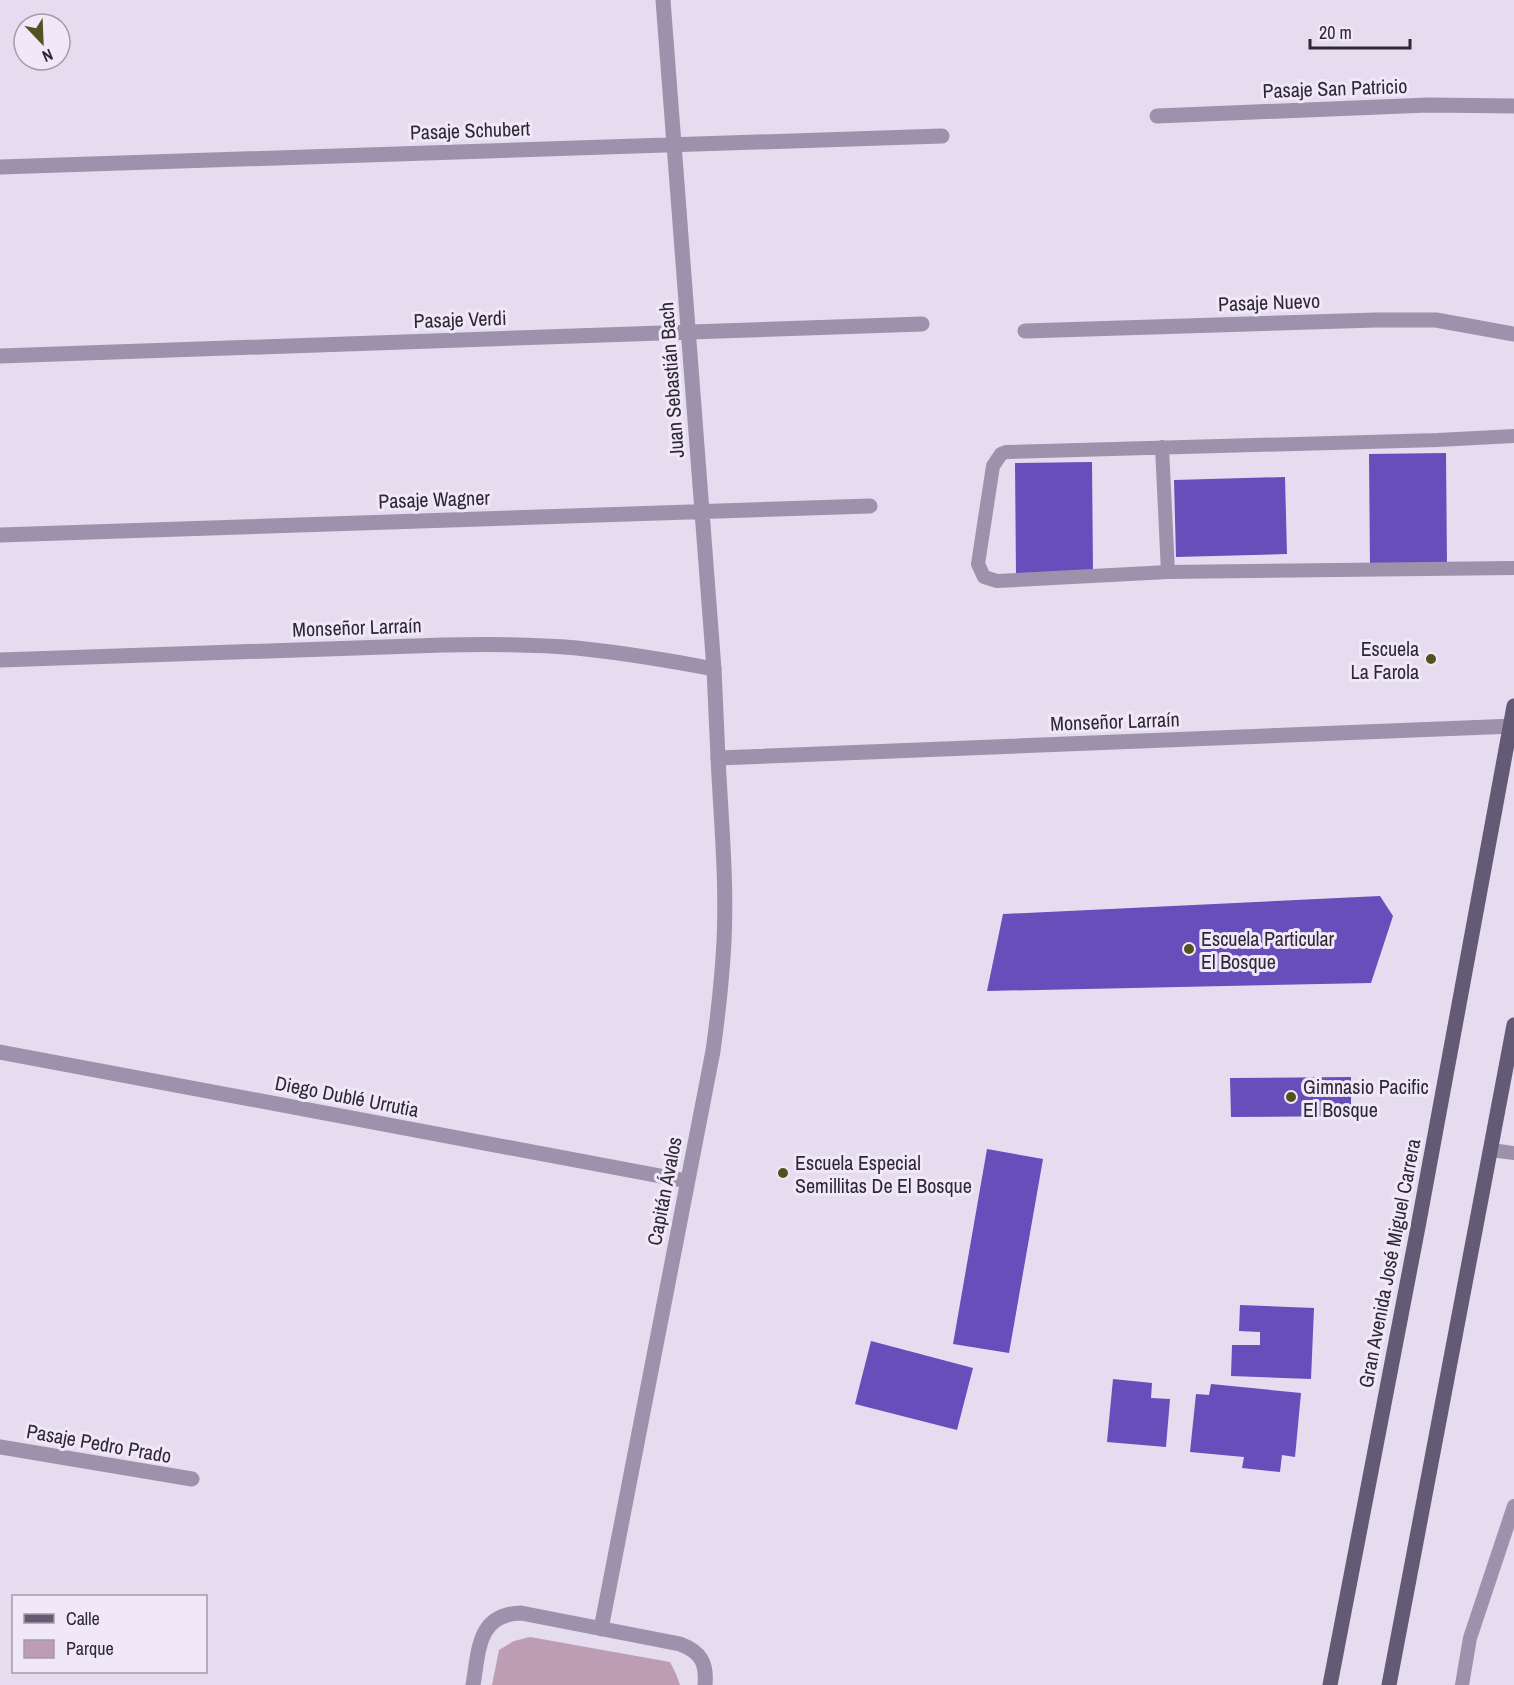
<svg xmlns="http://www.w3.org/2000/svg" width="1514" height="1685" font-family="'Archivo Narrow',sans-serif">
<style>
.green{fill:#bd9db3}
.building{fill:#664ebb}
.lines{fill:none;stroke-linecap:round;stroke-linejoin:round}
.service{stroke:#9c92ac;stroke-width:14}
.minor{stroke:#9c92ac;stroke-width:15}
.tertiary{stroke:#9c92ac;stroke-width:15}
.primary{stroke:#635a75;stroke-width:15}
.poi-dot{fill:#505221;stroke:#f0e8f8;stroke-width:2}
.labels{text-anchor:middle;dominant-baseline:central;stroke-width:6;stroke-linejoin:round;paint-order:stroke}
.street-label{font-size:20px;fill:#2c2834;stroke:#f0e8f8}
.poi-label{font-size:20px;fill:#2c2834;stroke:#f0e8f8;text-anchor:start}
</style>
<rect width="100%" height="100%" fill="#e6dcef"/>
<!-- green -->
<path class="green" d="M530,1637L670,1662L676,1674L680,1685H492L499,1650L514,1641Z"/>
<!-- building -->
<path class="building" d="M1446,453L1447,565L1370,566L1369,454Z
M1092,462L1093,573L1016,574L1015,463Z
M1285,477L1287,554L1176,557L1174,480Z
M1380,896L1393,916L1371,983L987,991L1003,914Z
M1351,1077V1116L1231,1117L1230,1078Z
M987,1149L1043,1159L1009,1353L953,1344Z
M1240,1305L1314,1308L1311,1379L1231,1376L1232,1345H1260V1332L1239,1331Z
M871,1341L973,1368L957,1430L855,1404Z
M1113,1379L1152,1383L1151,1398L1170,1399L1166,1447L1107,1442Z
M1211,1384L1301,1393L1295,1457L1282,1455L1280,1472L1242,1468L1244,1457L1190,1452L1196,1394L1209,1395Z"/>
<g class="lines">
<!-- service -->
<path class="service" d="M1514,436L1438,440L1006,452L1001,454L993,466L978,564L984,577L997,581L1168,572L1514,568
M1162,447L1168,572
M1491,1150L1514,1153
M1462,1685L1470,1638L1514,1506"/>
<!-- minor -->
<path class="minor" d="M663,0L714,669
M1157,116L1428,105L1514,106
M0,167L942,136
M1025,331L1376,320H1436L1514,334
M0,356L922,324
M0,535L870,506
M0,1052L687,1181
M0,1447L192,1479
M601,1629L713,1051C718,1015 722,978 724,942C727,881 721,819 718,758
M473,1685C479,1651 477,1614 521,1613L680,1644C701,1652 707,1663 705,1685"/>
<!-- tertiary -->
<path class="tertiary" d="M0,660L443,645C488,644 532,644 577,648C623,653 668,660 714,669L718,758L1514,726"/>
<!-- primary -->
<path class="primary" d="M1330,1685L1418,1227L1514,706
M1389,1685L1514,1025"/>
</g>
<!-- markers -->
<g class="poi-dot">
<circle cx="1431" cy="659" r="6"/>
<circle cx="1189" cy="949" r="6"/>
<circle cx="1291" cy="1097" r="6"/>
<circle cx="783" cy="1173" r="6"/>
</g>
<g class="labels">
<!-- street labels -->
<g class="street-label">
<text transform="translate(1335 88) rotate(-2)">Pasaje San Patricio</text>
<text transform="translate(470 130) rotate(-2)">Pasaje Schubert</text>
<text transform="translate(1269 302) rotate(-2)">Pasaje Nuevo</text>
<text transform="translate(460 319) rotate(-2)">Pasaje Verdi</text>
<text transform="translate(671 380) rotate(-94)">Juan Sebastián Bach</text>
<text transform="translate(434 499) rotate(-2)">Pasaje Wagner</text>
<text transform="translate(357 627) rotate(-2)">Monseñor Larraín</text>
<text transform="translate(1115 721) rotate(-2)">Monseñor Larraín</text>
<text transform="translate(347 1096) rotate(11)">Diego Dublé Urrutia</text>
<text transform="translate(664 1191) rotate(-79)">Capitán Ávalos</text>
<text transform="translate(1389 1263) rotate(-79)">Gran Avenida José Miguel Carrera</text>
<text transform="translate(99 1443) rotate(10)">Pasaje Pedro Prado</text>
</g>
<!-- poi labels -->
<g class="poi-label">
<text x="1419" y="648" text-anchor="end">Escuela<tspan x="1419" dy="23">La Farola</tspan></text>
<text x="1201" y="938">Escuela Particular<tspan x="1201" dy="23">El Bosque</tspan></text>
<text x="1303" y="1086">Gimnasio Pacific<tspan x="1303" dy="23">El Bosque</tspan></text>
<text x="795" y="1162">Escuela Especial<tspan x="795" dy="23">Semillitas De El Bosque</tspan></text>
</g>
</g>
<!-- legend -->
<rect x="12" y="1595" width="195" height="78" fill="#f0e8f8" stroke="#a29baa" stroke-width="1.5"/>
<rect x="24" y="1614" width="30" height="9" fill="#635a75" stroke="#a29baa" stroke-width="1.5"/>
<text x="66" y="1625" font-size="18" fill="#2c2834">Calle</text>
<rect x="24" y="1640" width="30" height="18" fill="#bd9db3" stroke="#a29baa" stroke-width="1.5"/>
<text x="66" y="1655" font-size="18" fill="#2c2834">Parque</text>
<!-- north arrow -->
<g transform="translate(42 42) rotate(157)"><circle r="28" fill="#f0e8f8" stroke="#a29baa" stroke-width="1.5"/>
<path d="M0-4.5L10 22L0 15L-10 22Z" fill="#505221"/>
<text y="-9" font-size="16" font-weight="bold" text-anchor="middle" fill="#2c2834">N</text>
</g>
<!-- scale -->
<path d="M1310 39v9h100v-9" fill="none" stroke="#2c2834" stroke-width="3"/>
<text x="1319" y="39" font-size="18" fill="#2c2834" stroke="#f0e8f8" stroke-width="4.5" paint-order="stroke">20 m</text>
</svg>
